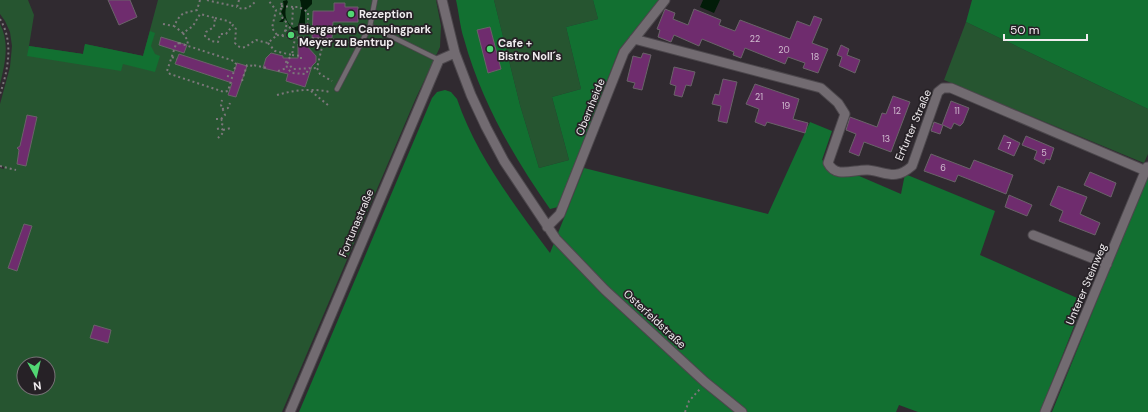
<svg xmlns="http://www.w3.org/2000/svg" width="1148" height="412" font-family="'DM Sans',sans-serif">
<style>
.green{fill:#265530;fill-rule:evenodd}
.forest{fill:#127031;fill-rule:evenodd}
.water{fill:#021c08}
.building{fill:#6f2c6e;stroke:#6a6369}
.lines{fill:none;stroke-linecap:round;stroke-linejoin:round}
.service-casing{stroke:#4c474c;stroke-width:6}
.minor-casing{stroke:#4c474c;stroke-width:11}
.path{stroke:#7c777b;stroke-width:2;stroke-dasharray:2 3;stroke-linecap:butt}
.service{stroke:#726b71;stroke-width:4.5}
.minor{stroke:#726b71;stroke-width:9}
.poi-dot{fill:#52d673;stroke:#262126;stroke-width:1.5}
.labels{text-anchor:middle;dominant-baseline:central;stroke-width:3.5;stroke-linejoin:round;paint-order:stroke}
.number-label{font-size:9px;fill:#d0bccf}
.poi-label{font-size:11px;font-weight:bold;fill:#f0ecef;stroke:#262126;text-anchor:start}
.street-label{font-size:11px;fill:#f0ecef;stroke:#262126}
</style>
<rect width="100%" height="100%" fill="#302a30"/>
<!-- green -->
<path class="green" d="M0,0H28L34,15L29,46L83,54L85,44L143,56L158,0H436L441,26L440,47L415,100L282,412H0V168L4,169V167L0,165V104L10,67L12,46L10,32L5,21L0,14ZM24,364H48V388H24Z
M494,0H593L598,19L566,27L581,89L552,97L569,160L539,168L520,105Z
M966,22L1148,109V154L1144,163L944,80Z
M0,24C10,43 5,64 0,84Z"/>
<!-- forest -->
<path class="forest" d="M456,0H494L520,105L539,168L569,160L552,97L581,89L566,27L598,19L593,0H659L619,50L558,207L550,209C513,156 481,101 464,39C460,27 459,13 456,0ZM490,27L501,69L489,73Z
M972,0H1148V109L966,22Z
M150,31L155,33L151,46L155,54L160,56L155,72L123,64L121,71L27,56L29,46L83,54L85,44L143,56Z
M445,90L451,92L457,99C476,155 515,206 550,253L584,168L768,214L810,122L832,131L822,160L901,194L905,174L995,211L980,255L1084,301L1040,412H918L899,405L896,412H299L432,98L437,92Z
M1148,174V412H1052Z"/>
<!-- water -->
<path class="water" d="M287,0L288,2C284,10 284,21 293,28L298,26C300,17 303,8 300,0H312V4L305,11V26L302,30C290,33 290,25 285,18L283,22H279L284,17L281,12L284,7L283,1Z
M703,0H720L714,13L700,7Z"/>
<!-- building -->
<path class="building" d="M108,0H130L137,17L119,25Z
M334,3H345V7H358V22H333L332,38H312L313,11H334Z
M665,9L675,13L673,19L688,25L694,9L721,20L719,25L735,31L740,20L790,39L797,21L810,26L814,16L822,19L812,43L828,49L818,73L803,68L805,63L788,57L785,64L745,48L741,58L733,55L734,52L702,39L699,46L674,35L671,42L658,37L660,30L657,29Z
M490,27L501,69L488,73L477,30Z
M161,37L187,45L184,53L159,45Z
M298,44H305L316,56V62L312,66L305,87L286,81L288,74L263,68L266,58L271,53L283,56V58H298Z
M841,45L849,49L847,55L860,60L855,73L839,66L842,57L837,55Z
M643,53L651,55L642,90L633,88L635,83L627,81L633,56L641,58Z
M179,54L234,72L237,63L247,66L236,97L228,95L232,83L175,64Z
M674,67L695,72L691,86L686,85L682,97L674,95L676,86L670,84Z
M723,79L737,82L727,123L718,121L721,106L712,104L715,94L719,95Z
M755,84L799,99L793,119L808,123L805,133L767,122L765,126L755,122L759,109L746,104Z
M893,96L910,102L891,152L864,142L859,156L849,152L856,134L846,130L850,117L877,127L882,113L886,114Z
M951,101L969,108L963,123L960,126L954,123L951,129L943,125L940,134L931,131L934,122L942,125Z
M27,115L37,117L26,166L17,164L19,150L17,148L20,146Z
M1004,135L1020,143L1014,156L998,149Z
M1026,136L1054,148L1050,160L1046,159L1044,164L1034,159L1037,151L1022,145Z
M931,154L970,169L974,160L1013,175L1006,194L958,175L955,182L924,171Z
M1090,172L1116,183L1111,197L1084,185Z
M1058,186L1087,197L1080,214L1100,223L1095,235L1059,221L1063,211L1050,205Z
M1009,195L1032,205L1027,216L1005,207Z
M24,224L32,226L17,271L8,268Z
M94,325L111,330L108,343L90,338Z"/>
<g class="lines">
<defs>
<path id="service" d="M370,26L439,60
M337,89L370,26L375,0"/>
<path id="minor" d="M442,0L455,53L471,95L486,127L504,161L556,239L605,290L705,382L742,412
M634,39L821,88L838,103L845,114L828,163C836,179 854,169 868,170C887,172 895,181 912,166L938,92L943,88H951L1146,171
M547,227L560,214L624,52L665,0
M1033,235L1107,264
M290,412L439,60L455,53
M1045,412L1147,167"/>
</defs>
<!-- service casing -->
<use href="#service" class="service-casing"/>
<!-- minor casing -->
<use href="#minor" class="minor-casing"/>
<!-- path -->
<path class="path" d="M200,0L197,10C182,14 182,11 174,26L183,33L193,26L200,14L215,18L214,27L206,32L205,36L211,41L218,42L220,34H226L233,25L236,29L235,43C243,53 248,44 256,40L268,43L277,35L272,28L276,10L268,0
M207,0C217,3 227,4 237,7
M239,0L237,7C244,11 252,7 256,0
M281,6L293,7
M215,18L228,21L233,25
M0,19C14,42 8,70 0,94
M163,24L174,26
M285,31L292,26L293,7H299L308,12V23L299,38
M183,33L188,41L187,45
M277,35C302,40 329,36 353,44
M282,36L285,31L287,23L280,15L282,0
M324,39L317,68L320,74L332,81
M179,43L234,61L236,64L228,91L224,92L170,74L167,71L176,44Z
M268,43L275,51L292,55L295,38
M172,57L177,59
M301,59V56L292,55L286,62L287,68L292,73L306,74L309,68
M287,62L293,69L317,68
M278,71L287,68
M227,76L232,77
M242,81L247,65L253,66V65L267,68
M311,91L329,106
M277,95C294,90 313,88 330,92
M222,109L228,108L230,103
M216,119H221L223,122L221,128
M221,119L225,115L221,105L222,100
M217,129L221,128L223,130L222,134L218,138
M223,130L231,128
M0,166L16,170
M685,412L689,401L700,389"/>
<!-- service -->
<use href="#service" class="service"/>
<!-- minor -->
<use href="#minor" class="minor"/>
</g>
<!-- markers -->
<g class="poi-dot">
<circle cx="351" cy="14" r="4"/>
<circle cx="291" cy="35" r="4"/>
<circle cx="490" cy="49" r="4"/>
</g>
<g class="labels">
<!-- number labels -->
<g class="number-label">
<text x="755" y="39">22</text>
<text x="784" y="50">20</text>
<text x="815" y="57">18</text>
<text x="759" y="97">21</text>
<text x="786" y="106">19</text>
<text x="897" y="111">12</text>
<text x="957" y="111">11</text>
<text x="886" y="139">13</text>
<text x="1009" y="146">7</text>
<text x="1044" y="153">5</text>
<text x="943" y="168">6</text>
</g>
<!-- poi labels -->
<g class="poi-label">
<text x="359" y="14">Rezeption</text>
<text x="299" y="29">Biergarten Campingpark<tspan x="299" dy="13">Meyer zu Bentrup</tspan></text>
<text x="498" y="43">Cafe +<tspan x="498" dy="13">Bistro Noll´s</tspan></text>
</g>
<!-- street labels -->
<g class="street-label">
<text transform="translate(590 107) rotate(-68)">Obernheide</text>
<text transform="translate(913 125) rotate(-67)">Erfurter Straße</text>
<text transform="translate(356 223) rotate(-67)">Fortunastraße</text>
<text transform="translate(1086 284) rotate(-67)">Unterer Steinweg</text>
<text transform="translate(655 319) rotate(43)">Osterfeldstraße</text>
</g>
</g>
<!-- north arrow -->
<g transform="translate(36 376) rotate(172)"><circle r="19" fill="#262126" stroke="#777276"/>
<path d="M0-3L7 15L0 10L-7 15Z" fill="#52d673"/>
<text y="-6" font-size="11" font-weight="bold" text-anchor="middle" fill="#f0ecef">N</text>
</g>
<!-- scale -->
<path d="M1004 34v6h83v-6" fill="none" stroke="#f0ecef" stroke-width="2"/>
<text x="1010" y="34" font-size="12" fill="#f0ecef" stroke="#262126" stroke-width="3" paint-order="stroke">50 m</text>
</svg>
